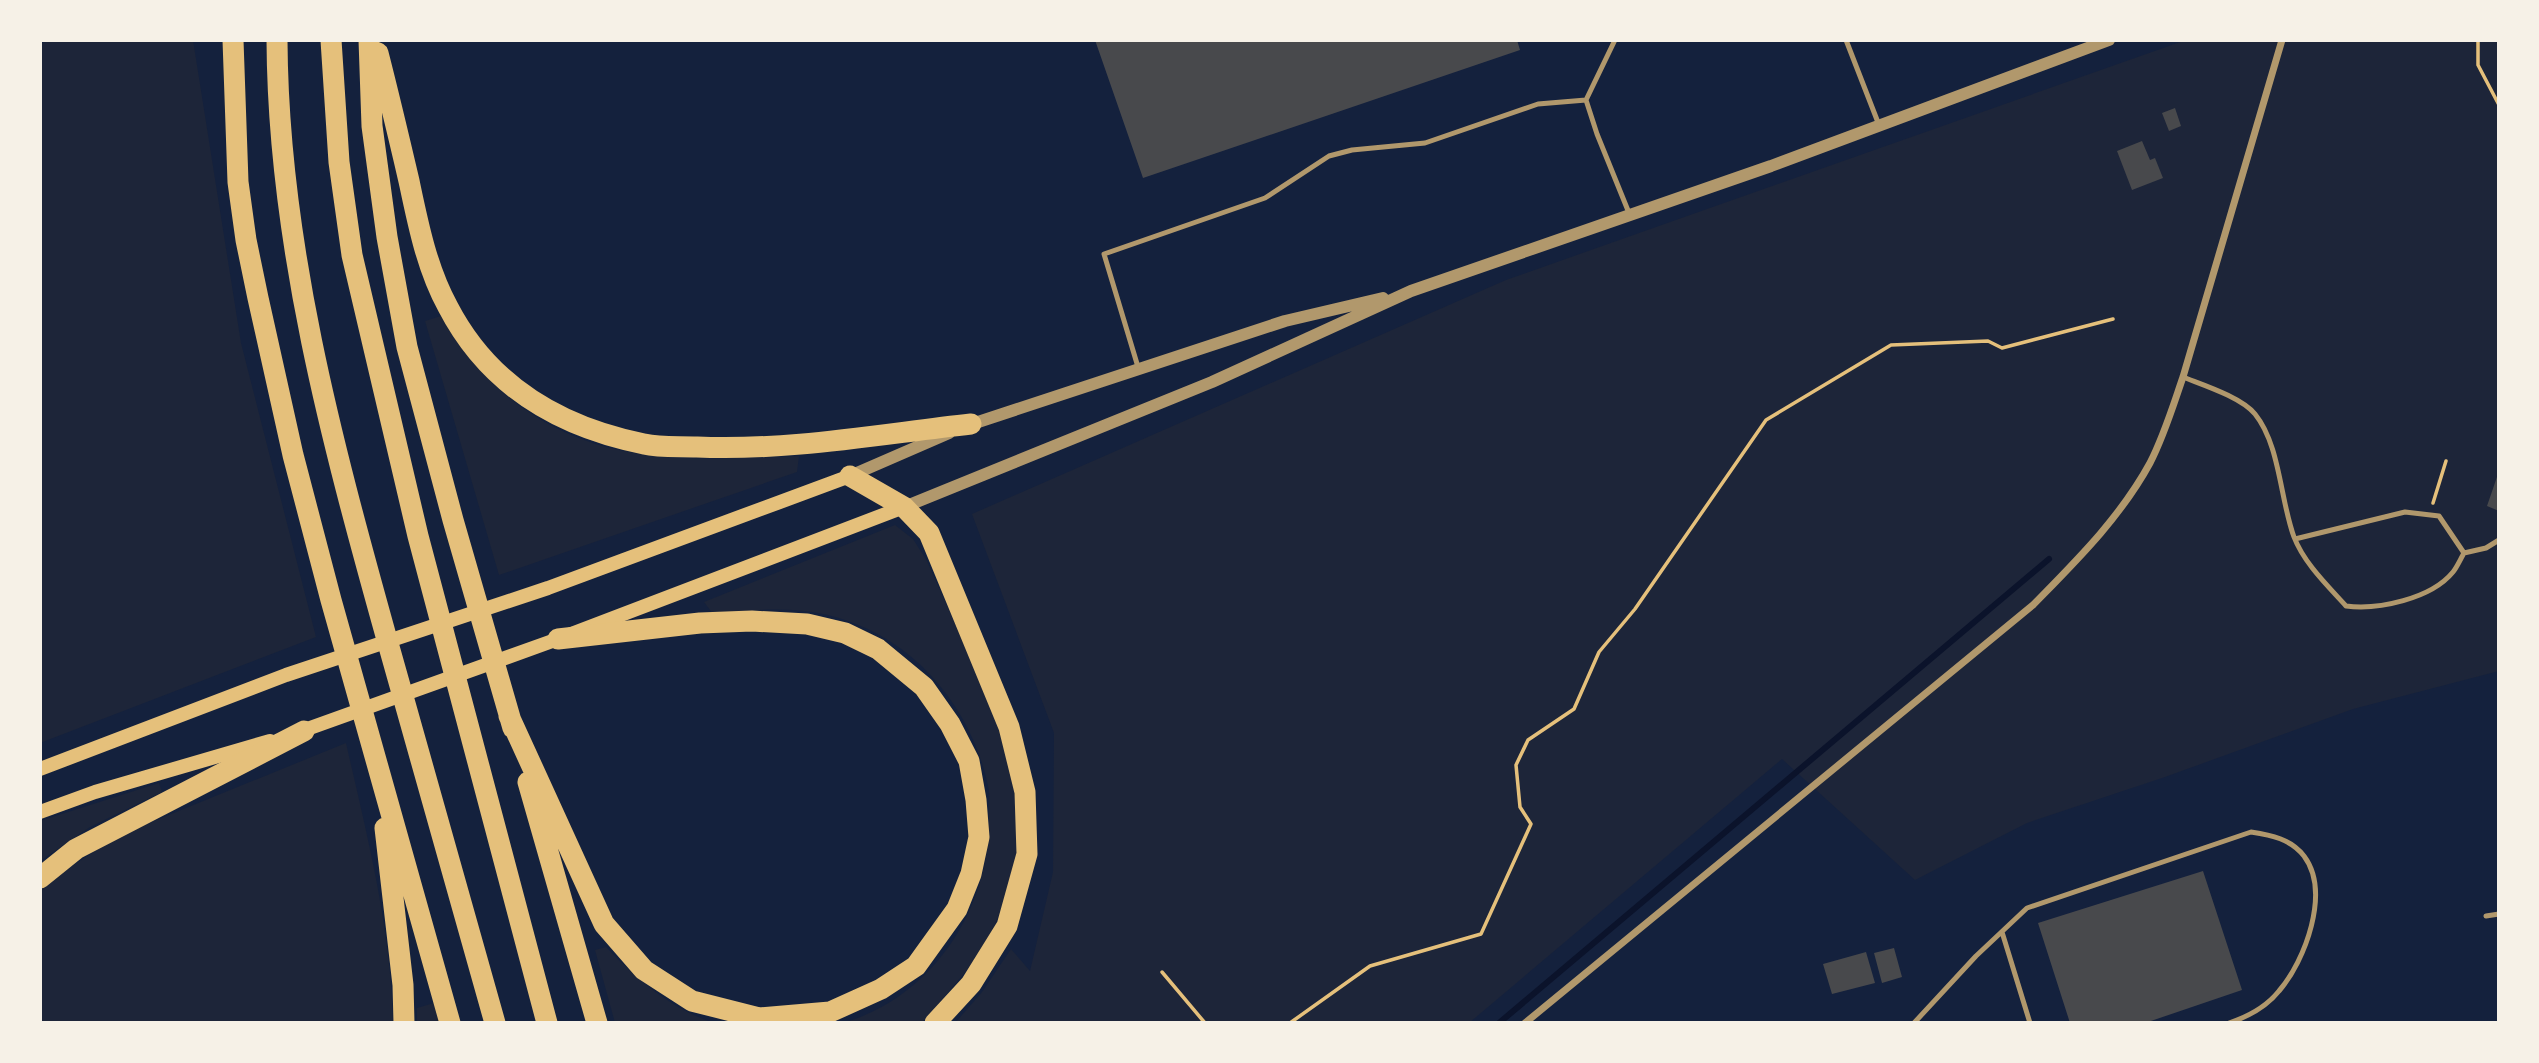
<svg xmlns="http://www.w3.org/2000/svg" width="2539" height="1063" font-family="'Roboto Condensed',sans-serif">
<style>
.green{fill:#1d2539}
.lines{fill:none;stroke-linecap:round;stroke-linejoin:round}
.stream{stroke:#0b132b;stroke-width:6}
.building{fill:#48494c}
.path{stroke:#e5c07b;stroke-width:3.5}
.service{stroke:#b1986c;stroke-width:5}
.minor{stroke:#b1986c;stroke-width:7}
.tertiary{stroke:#b1986c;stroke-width:12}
.secondary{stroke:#e5c07b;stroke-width:14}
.motorway{stroke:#e5c07b;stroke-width:21}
</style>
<rect width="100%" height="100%" fill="#14213d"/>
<!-- green -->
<path class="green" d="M51,40H193L241,343L316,637L40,743V44Z
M2186,40H2499V671L2353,709L2165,777L2027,823L1915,880L1782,759L1469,1023H955L982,992L1011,949L1030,971L1053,872L1054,733L972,514L1506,280Z
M441,316C460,341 477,370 501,391C592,469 687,460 799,456L797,472L499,575L425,321Z
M895,525L913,539L927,561L999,722L1018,809L1016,855L1004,904L990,935L973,963L922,1023H843C930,998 988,913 989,823C989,812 990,801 989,791C975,714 920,644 845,620C802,605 757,609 713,614L704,602Z
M346,743C367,835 391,928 393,1023H40V891L42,889C70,865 101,847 132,830Z
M159,783L162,792L90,827L40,861V821Z
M606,947C638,980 670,1008 714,1023H615L595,950Z
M434,1003L440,1023H417V1008Z"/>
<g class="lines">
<!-- stream -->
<path class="stream" d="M1499,1023L2049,559"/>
</g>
<!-- building -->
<path class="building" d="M1095,40H1517L1520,50L1143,178Z
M2175,108L2181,126L2169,131L2162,113Z
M2142,141L2150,160L2155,158L2163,178L2132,190L2117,151Z
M2498,474H2499V511L2487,506Z
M2203,871L2242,990L2145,1023H2070L2038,923Z
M1894,948L1902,977L1882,983L1874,953Z
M1866,952L1875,983L1832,994L1823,964Z"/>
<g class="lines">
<!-- path -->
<path class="path" d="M2478,40V65L2499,105
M2433,503L2446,461
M1162,972L1205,1023
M1290,1023L1370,966L1481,934L1531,824L1520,807L1516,765L1528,740L1574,709L1599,652L1635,609L1766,420L1891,345L1988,341L2002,348L2113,319"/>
<!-- service -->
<path class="service" d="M1846,40L1879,125
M1614,42L1586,100L1597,134L1629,213
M1138,367L1104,254L1265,198L1329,156L1352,150L1425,143L1538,104L1586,100
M2183,377C2203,385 2241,397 2255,414C2280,445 2280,499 2294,537C2304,563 2327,585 2346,606C2378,610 2431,599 2453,572C2457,567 2460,560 2464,553L2439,516L2405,512L2295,539
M2464,553L2486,548L2499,540
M2486,916L2499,914
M2002,932L2030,1023
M1914,1023L1976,956L2027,908L2251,832C2271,835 2291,839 2304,856C2331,892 2305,961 2279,991C2267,1006 2247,1017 2229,1023"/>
<!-- minor -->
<path class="minor" d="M1525,1023L2033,605C2076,561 2120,518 2150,463C2164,436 2173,406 2183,377L2282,40"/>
<!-- tertiary -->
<path class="tertiary" d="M966,426L1285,321L1383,298
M850,476L949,433
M904,507L1212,382L1411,291L1771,166L2109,40"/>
<!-- secondary -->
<path class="secondary" d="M296,733L558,639L904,507
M40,769L286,675L548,588L850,476
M40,812L95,792L270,741"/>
<!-- motorway -->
<path class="motorway" d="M233,40L238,182L246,240L258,298L293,455L331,600L450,1023
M277,40C278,243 332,442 386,636C422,765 458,894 495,1023
M331,40L339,162L352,255L418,536L547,1023
M369,40L372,126L387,237L407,347L453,520L513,728
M378,53C389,96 399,138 409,181C418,224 427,269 448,307C489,386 559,427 644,444C661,448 680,446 697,447C789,451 880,434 971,424
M850,476L904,507L929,533L1009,727L1025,792L1027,854L1007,926L971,984L935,1023
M509,716L604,924L644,970L692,1001L759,1018L830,1012L881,989L916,966L957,909L971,874L979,837L976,800L969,761L950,724L924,687L878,649L845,633L807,624L752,621L700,623L558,639
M528,782L597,1023
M385,828L403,985L404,1023
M40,878L76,849L304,731"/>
</g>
<!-- border -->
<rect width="2539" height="1063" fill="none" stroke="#f6f1e7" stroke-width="84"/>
</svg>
